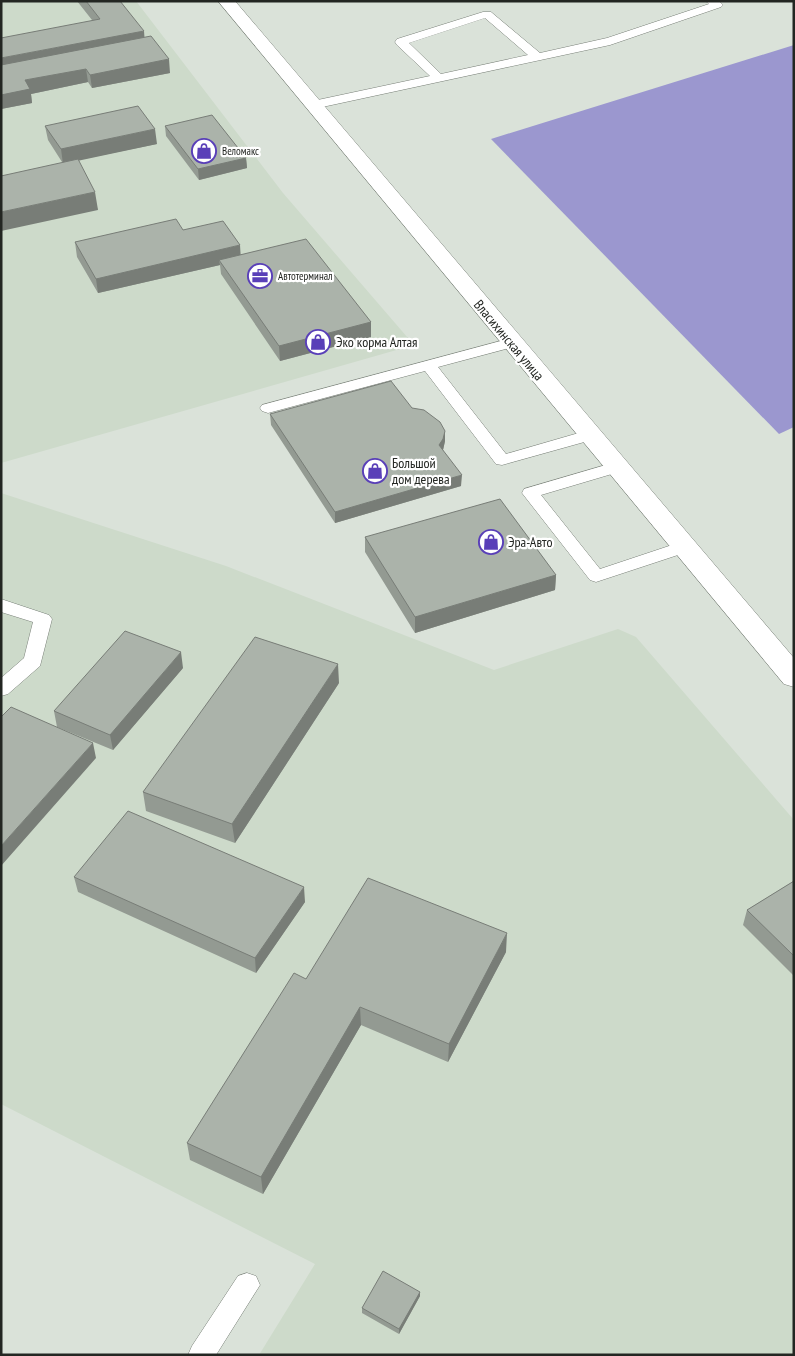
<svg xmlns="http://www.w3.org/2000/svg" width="795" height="1356" font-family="'PT Sans Narrow',sans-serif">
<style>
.built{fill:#cddaca}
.forest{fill:#9b97cf}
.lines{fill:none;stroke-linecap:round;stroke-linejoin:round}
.lane-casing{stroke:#798078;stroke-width:1}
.highway-casing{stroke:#798078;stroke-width:1}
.lane{fill:#fff;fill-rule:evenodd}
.highway{fill:#fff;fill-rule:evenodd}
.wall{fill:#939a92}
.shaded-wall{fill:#787d77}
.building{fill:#abb3aa;stroke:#787d77}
.labels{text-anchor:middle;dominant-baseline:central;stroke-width:4.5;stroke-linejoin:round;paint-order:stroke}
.far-poi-label{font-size:11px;fill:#232622;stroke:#fff;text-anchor:start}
.street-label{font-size:14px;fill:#232622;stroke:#fff}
.poi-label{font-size:14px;fill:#232622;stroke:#fff;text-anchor:start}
</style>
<rect width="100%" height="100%" fill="#dae2d9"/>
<!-- built -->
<path class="built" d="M1,1H136L283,193L414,345L1,463Z
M1,493L226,566L494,670L618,629L636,637L794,820V1355H259L315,1264L1,1104Z"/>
<!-- forest -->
<path class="forest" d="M794,45V427L779,434L491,139Z"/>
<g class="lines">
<defs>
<path id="lane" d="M706,1H719L723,5L721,7L610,45L313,109L307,105L313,101L430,76L397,45L395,42L397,39L483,12H491L540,53L607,38L709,4ZM485,18L528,55L441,74L409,43Z
M512,338L517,340L520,343L517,346L438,367L506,454L589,430L595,431L597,435L595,439L502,465L496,464L425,371L268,413L262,411L260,408L262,405Z
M616,462L622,463L624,467L622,471L541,495L600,569L684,541L690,543L693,547L690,551L596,582L590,580L522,493L524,489Z
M1,599L49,615L52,619L40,666L8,694L1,696V678L24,658L33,622L1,612Z
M247,1273L256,1276L260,1285L216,1355H188L192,1346L238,1276Z"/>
<path id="highway" d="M218,1H235L794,658V687L784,684Z"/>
</defs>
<!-- lane casing -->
<use href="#lane" class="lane-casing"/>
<!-- highway casing -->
<use href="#highway" class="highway-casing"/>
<!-- lane -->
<use href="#lane" class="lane"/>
<!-- highway -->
<use href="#highway" class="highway"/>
</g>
<!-- wall -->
<path class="wall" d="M77,1H120L144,38L170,73L92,88L88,82L31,94L32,103L1,109L92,20Z
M45,126L157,144L78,160L98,210L62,162L48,140Z
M165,126L246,158L247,168L199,180L166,136Z
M183,230L241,255L371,322V337L280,361L221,274L220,265L98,293L77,257L75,242Z
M412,408L445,441L443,450L461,486L335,523L271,425L270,414Z
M365,537L556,575L555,590L415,633L365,552Z
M183,668L113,750L57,727L54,711Z
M339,683L235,843L146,811L143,792Z
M74,877L305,902L256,973L78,892Z
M794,881V976L743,925L747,910Z
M506,952L448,1062L361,1025L263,1194L190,1160L187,1143L306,979Z
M420,1292V1296L399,1334L362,1313V1308Z"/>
<!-- shaded-wall -->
<path class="shaded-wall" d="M144,31L145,44L1,72V58Z
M169,59L170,73L92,88L90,75Z
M86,69L88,82L31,94L32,103L1,109V95L25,80Z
M155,129L157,144L63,164L61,149Z
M246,158L247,168L199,180L198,169Z
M95,192L98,210L1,231V212Z
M240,245L241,260H219L220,265L98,293L96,279Z
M371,322V337L280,361L279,346Z
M445,431V441L443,450L438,456L439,445Z
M462,475L461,486L335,523V512Z
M556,575L555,590L415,633V617Z
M181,652L183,668L113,750L110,735Z
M338,664L339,683L235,843L232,824Z
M93,743L96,758L1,866V846Z
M304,887L305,902L256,973L255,958Z
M507,933L506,952L448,1062L449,1044Z
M360,1007L361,1025L263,1194L261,1177Z
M420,1292V1296L399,1334V1329Z"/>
<!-- building -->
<path class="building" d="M86,1H120L144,31L1,58V38L100,19Z
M151,36L169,59L90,75L86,69L25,80L30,89L1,95V65Z
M138,106L155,129L61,149L45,126Z
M212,115L246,158L198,169L165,126Z
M78,159L95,192L1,212V176Z
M176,219L183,230L223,221L240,245L96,279L75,242Z
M306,239L371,322L279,346L219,260Z
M391,381L412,408L424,410L440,422L445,431L443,439L439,445L462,475L335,512L270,414Z
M500,499L556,575L415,617L365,537Z
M125,631L181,652L110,735L54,711Z
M255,637L338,664L232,824L143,792Z
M11,707L93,743L1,846V717Z
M128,811L304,887L255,958L74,877Z
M368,878L507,933L449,1044L360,1007L261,1177L187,1143L294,973L306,979Z
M794,881V956L747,910Z
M383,1271L420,1292L399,1329L362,1308Z"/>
<!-- icons -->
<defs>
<symbol id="shop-ring" viewBox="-11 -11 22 22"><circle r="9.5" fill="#fff" stroke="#593fb8" stroke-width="1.5"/><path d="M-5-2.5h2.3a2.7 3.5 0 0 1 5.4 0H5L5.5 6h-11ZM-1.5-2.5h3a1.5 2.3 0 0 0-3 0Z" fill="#593fb8"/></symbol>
<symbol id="office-ring" viewBox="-11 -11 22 22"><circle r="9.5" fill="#fff" stroke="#593fb8" stroke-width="1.5"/><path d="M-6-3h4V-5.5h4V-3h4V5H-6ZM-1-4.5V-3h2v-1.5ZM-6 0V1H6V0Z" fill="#593fb8"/></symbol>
</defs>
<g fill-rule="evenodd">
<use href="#shop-ring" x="190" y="137" width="28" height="28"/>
<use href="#office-ring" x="246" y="262" width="28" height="28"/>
<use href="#shop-ring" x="304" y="328" width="28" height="28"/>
<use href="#shop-ring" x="361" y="457" width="28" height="28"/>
<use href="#shop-ring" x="477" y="528" width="28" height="28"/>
</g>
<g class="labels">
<!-- far-poi labels -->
<g class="far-poi-label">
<text x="222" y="151">Веломакс</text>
<text x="278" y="276">Автотерминал</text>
</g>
<!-- street labels -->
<g class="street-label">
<text transform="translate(509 340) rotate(50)">Власихинская улица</text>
</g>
<!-- poi labels -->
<g class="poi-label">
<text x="336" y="342">Эко корма Алтая</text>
<text x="392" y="463">Большой<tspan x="392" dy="16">дом дерева</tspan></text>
<text x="508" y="542">Эра-Авто</text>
</g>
</g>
<!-- border -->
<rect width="795" height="1356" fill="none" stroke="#232622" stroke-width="5"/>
</svg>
